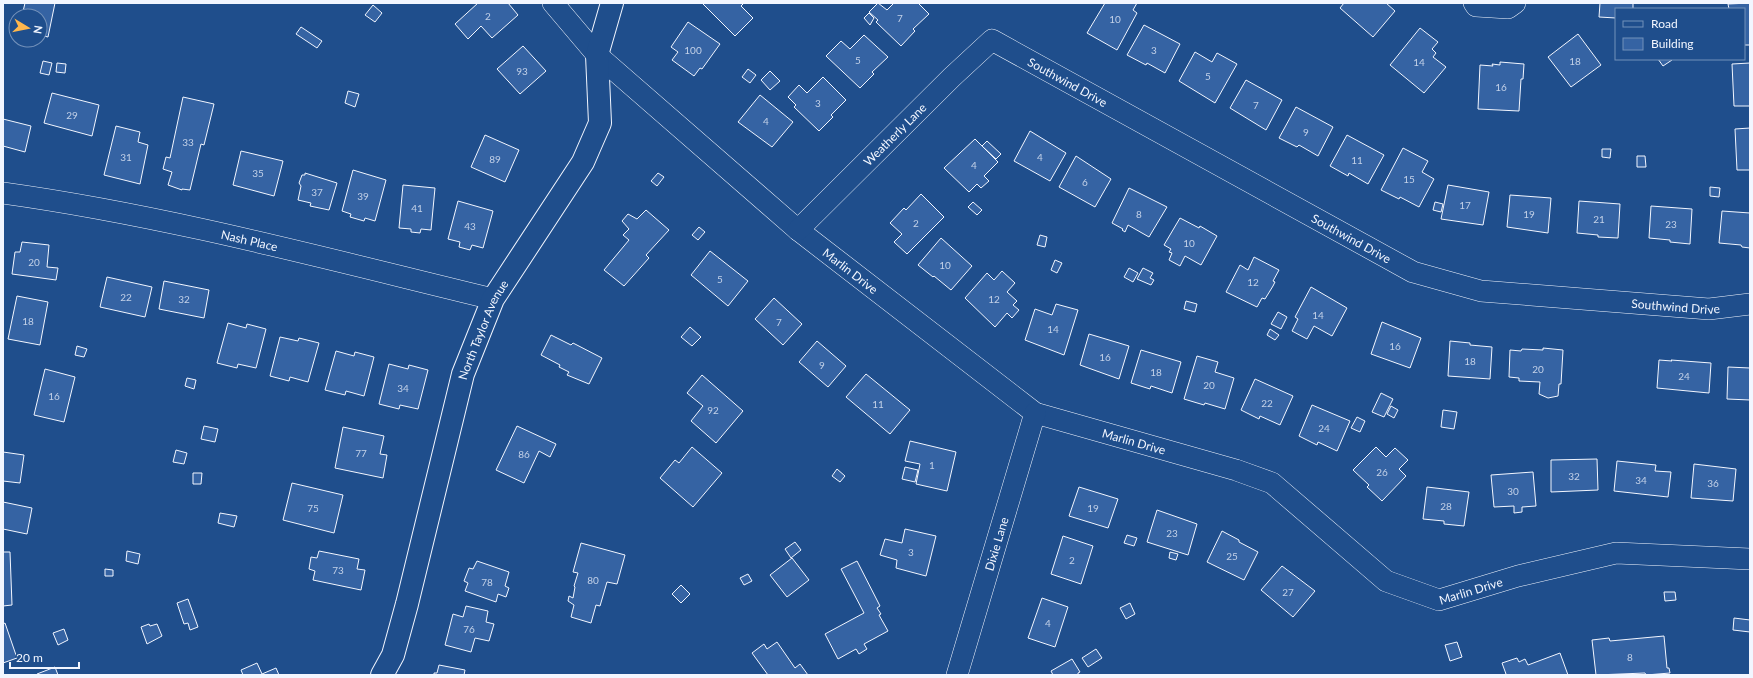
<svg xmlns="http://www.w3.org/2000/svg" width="1753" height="678" font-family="Lato,sans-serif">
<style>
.building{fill:#3563a3;stroke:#f2f6ff}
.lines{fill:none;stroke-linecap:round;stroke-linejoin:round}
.street-casing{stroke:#f2f6ff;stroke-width:22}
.secondary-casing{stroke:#f2f6ff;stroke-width:24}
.street{stroke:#1f4e8c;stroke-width:21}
.secondary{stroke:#1f4e8c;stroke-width:22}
.labels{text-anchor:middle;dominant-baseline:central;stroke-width:3;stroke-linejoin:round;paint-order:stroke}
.number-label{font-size:10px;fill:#c3d1e8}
.street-label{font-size:12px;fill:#f2f6ff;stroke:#1f4e8c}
</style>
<rect width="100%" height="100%" fill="#1f4e8c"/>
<!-- building -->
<path class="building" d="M25,3H55L48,37L40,35V16H22Z
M478,3H508L518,15L492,38L481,26L468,39L455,24Z
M702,3H744L741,6L753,18L735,36Z
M878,3L887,10L894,3H918L929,14L913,29L915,31L901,46L876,22L878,20L869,12Z
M1105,3H1137L1133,10L1137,13L1117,50L1087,33Z
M1344,3H1386L1395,11L1373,37L1340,8Z
M1600,3H1633V9H1616V18L1599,17Z
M1750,3V45H1744V9H1729L1728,4Z
M373,5L382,13L375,22L365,15Z
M869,13L874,18L870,25L864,18Z
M688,22L720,44L702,69L700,68L694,76L672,60L678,52L671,47Z
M1144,25L1180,44L1165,73L1147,63L1146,65L1127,55Z
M301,27L322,41L317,48L296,34Z
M1420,28L1438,42L1432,49L1436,53L1433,57L1446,67L1424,93L1390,65Z
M1578,34L1601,65L1571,87L1548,57Z
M864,35L888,57L872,72L874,74L860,88L826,56L841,41L850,49Z
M523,46L546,71L520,94L497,69Z
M1195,52L1212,62L1217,53L1237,64L1215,103L1179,81Z
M1658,59H1672V60L1663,66Z
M43,61L52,63L49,75L40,73Z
M1500,62L1524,64L1523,79H1521L1519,111L1478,109L1480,65L1493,66L1492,64L1500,65Z
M57,63L66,64L65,73L56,72Z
M1750,63V106H1734L1732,64Z
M748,69L756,75L750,83L742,77Z
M770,71L780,81L770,90L761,80Z
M823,77L846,100L831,115L833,117L819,131L794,107L796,105L788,97L799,85L807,93Z
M1246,80L1282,100L1266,130L1230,108Z
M348,91L359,94L355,107L345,103Z
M52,93L99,105L92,136L44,123Z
M760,95L793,122L772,147L738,122Z
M183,97L214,104L204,145L201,144L190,190L182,189V190L168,185L172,172L163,169L166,157L170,158Z
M1296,107L1333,127L1318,156L1299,145L1297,147L1279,138Z
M3,119L31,126L25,152L3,146Z
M116,126L140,132L138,142L148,145L140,184L104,175Z
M1750,128V170H1737L1735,129Z
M1030,131L1066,153L1050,181L1014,161Z
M485,135L519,150L505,182L471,167Z
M1347,135L1384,155L1368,184L1349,173L1348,176L1330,166Z
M975,139L998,162L984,176L989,181L981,188L977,184L969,192L944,168Z
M987,141L1001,154L996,159L982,146Z
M1403,148L1428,161L1422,172L1434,179L1419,207L1400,197L1399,199L1381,190Z
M1602,149H1611L1610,158L1602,157Z
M241,151L283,161L274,196L233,185Z
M1076,156L1111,179L1095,207L1059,187Z
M1637,156H1645L1646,167H1637Z
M353,170L386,180L375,221L365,218L364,221L350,217L351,214L342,211Z
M305,173L337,183L329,210L310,206L311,203L298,200L301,186L299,183L302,175H305Z
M658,173L664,177L657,186L651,181Z
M403,185L435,188L431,230L421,229L420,233L411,232V229L399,228Z
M1448,185L1489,192L1483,225L1441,219Z
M1710,187L1720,188L1719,197L1710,196Z
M1129,188L1167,207L1149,237L1128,225L1125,232L1122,230L1123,229L1112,223Z
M921,194L944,217L907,254L894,242L902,234L890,223L904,208L906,210Z
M1510,195L1551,198L1548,233L1507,227Z
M458,201L493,211L483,248L472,245L470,250L459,247L460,242L448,239Z
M1579,201L1620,204L1618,238L1598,237V235L1577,233Z
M973,202L982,210L977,215L968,207Z
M1435,202L1443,204L1441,212L1433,210Z
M1651,206L1692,209L1690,244L1670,242V240L1649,238Z
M646,210L669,230L646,255L649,258L624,286L604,270L629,240L623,235L629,229L622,221L628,214L637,219Z
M1722,211L1750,213V248L1742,247L1741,245L1719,243Z
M1180,218L1199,228L1200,226L1217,236L1201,265L1185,256L1180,266L1169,260L1172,253L1169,252L1171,249L1164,245Z
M699,227L705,232L698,240L692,235Z
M1040,235L1047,237L1045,247L1037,245Z
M941,238L972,266L951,290L934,276L933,277L918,265Z
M22,242L49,245L47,267L58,268L56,280L12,274L15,252H20Z
M710,251L748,281L728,306L691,275Z
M1254,257L1279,270L1273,281L1275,282L1273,286L1265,299L1262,298L1257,307L1226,292L1240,265L1248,270Z
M1055,260L1062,263L1057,273L1051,270Z
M1129,268L1138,273L1133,282L1124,277Z
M1143,268L1153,273L1150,278L1154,280L1151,285L1137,279Z
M1002,271L1015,283L1007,292L1017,301L1013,305L1019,310L1012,318L1007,313L995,327L965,298L987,273L994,280Z
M107,277L152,287L145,317L100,307Z
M164,281L209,290L204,318L159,309Z
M1311,287L1347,308L1332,336L1314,326L1307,339L1292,331L1298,319L1295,317Z
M17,296L48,302L40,345L8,339Z
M774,298L802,324L783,345L755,319Z
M1186,301L1197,304L1195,312L1184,309Z
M1056,304L1078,310L1064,355L1025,340L1035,309L1052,315Z
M1278,312L1287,317L1281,329L1271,324Z
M1382,322L1421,338L1410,368L1371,354Z
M228,323L246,328L247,324L266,329L256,368L238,364L237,368L217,363Z
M690,327L701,337L692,346L681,337Z
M1270,329L1279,335L1275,340L1267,335Z
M1089,334L1129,346L1119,379L1080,365Z
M551,335L571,345L573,343L602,358L589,384L567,375L569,372L559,367L560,365L541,355Z
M280,337L298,341L299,338L319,343L308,382L290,377L289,381L270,376Z
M817,341L846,366L828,387L799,362Z
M1450,341L1470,343V345L1492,347L1490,379L1448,376Z
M77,346L87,349L84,357L75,355Z
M1543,348L1563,350L1561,384H1559L1558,396L1548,398L1539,394L1540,382L1519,381V378L1509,377L1510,350L1521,351L1522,349L1543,350Z
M1141,350L1181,362L1172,393L1151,386L1150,389L1131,383Z
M336,351L354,356L355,352L374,357L364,396L346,391L345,395L325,390Z
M1197,356L1218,362L1215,372L1234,378L1225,409L1205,403L1204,405L1184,399Z
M1659,360L1672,361L1671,360L1711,363L1709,393L1657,388Z
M389,364L408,369L409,365L428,370L418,409L400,405L399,409L379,404Z
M1750,365V400L1727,399L1728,367L1750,368Z
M45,369L75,377L64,422L34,415Z
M866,374L910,410L890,434L846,397Z
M702,375L743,411L716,443L691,421L703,406L687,393Z
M187,378L196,380L194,389L185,386Z
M1255,379L1293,396L1280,425L1260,416L1259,419L1241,410Z
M1381,393L1393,399L1384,417L1372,412Z
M1312,405L1350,421L1337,451L1318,442L1317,445L1299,436Z
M1391,406L1398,410L1394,418L1387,414Z
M1443,410L1457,412L1454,429L1441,427Z
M1357,417L1365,421L1360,432L1351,428Z
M204,426L218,429L215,442L201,439Z
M517,426L556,444L550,457L539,451L524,483L496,470Z
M343,427L384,436L380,454L387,455L383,478L335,468Z
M910,441L956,452L947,491L916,484L920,464L905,461Z
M692,447L722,473L693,507L660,478L675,460L679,463Z
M1376,447L1386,457L1395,448L1408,460L1399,469L1406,476L1382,501L1367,487L1369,485L1353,470Z
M176,450L187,453L184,464L173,462Z
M3,452L24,455L20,483L3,481Z
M1597,459L1598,490L1551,492V460Z
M1617,461L1656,465L1655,471L1671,472L1668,497L1614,491Z
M1694,464L1736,469L1733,501L1691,498Z
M905,467L918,470L915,482L902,479Z
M837,469L845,476L840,482L832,476Z
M1533,472L1536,506L1522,507V512L1514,513V506L1494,507L1491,475Z
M193,473H202L201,484H193Z
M292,483L343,495L334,533L283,520Z
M1079,487L1118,499L1108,528L1069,516Z
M1427,487L1469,492L1464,526L1444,524V521L1423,519Z
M3,502L32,508L27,534L3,529Z
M1157,510L1197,524L1188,555L1147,542Z
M220,513L237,516L234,527L218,523Z
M905,529L936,536L926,576L896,568L897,560L880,555L885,539L902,543Z
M1222,531L1239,540V542L1258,552L1244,580L1207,562Z
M1127,535L1137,538L1134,546L1124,543Z
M1063,536L1093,546L1081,584L1051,574Z
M795,542L801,550L791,558L785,549Z
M581,543L625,555L617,584L607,582L600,606L596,605L591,623L571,617L574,605L568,601L569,596L573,598L575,587L574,586L578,573L573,572Z
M127,551L140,554L138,564L126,561Z
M319,551L359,559L357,569L365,570L361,590L313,580L315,571L309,569L311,557L317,558Z
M3,552H10L12,605L3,606Z
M1170,552L1178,554L1176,560L1169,558Z
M792,558L809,580L787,597L770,575Z
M477,561L509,572L505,586L509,588L506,597L498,594L496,602L465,591L468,583L464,581L469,568L473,569Z
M857,561L880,606L877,608L881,614L879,615L888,631L864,644L867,649L859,654L856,649L838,659L825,634L864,613L841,569Z
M1282,566L1315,591L1293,617L1261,590Z
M105,569L113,570V576H105Z
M748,574L752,581L744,585L740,578Z
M681,585L690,594L681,603L672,594Z
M1664,592H1675L1676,600L1665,601Z
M1042,598L1068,607L1055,647L1028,638Z
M188,599L198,627L190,630L188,623L184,624L177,603Z
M1130,603L1135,614L1126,619L1120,608Z
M466,606L488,611L486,622L494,624L489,641L475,638L471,652L445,645L453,614L463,617Z
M1734,618L1750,620V632L1733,630Z
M5,623L17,658L3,663V624Z
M149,624L150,626L157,624L162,636L147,644L141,627Z
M64,629L68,640L58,645L53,633Z
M1664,636L1667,668H1669L1670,673L1646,675L1645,673L1596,675L1592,640L1609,638L1610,641Z
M777,642L795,668L800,664L808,675H768L752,653L764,644L767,649Z
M1457,642L1462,657L1450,661L1445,645Z
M1096,649L1102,658L1088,667L1082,658Z
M1560,653L1568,675H1503L1506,674L1502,663L1517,658L1519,662L1525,659L1528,665Z
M1072,659L1080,672L1078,673V675H1053L1051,671Z
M257,663L262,674L276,668L279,675H243L241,670Z
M439,665L465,670L464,675H434V673H437Z
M55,667L58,675H38L37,674Z"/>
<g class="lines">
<defs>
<g id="street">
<path id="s1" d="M553,3L597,55L798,230L1035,413L1236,470L1272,483L1386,581L1439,600L1518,576L1616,553L1750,559"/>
<path d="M1474,3L1476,6L1508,8L1515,3"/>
<path id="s2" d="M3,193C169,216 331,260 493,299"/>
<path id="s3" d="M798,230L952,77L992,40L1413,272L1481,291L1709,309L1750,304"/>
<path id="s4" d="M957,675L1035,413"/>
</g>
<g id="secondary">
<path id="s5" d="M382,675L393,655L407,604L463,374L493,299L583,162L600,123L597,55L612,3"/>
</g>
</defs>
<!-- street casing -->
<use href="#street" class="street-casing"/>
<!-- secondary casing -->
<use href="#secondary" class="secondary-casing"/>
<!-- street -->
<use href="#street" class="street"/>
<!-- secondary -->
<use href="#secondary" class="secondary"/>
</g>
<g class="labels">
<!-- number labels -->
<g class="number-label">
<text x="488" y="16">2</text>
<text x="900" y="18">7</text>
<text x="1115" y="19">10</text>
<text x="693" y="50">100</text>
<text x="1154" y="50">3</text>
<text x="858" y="60">5</text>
<text x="1575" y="61">18</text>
<text x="1419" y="62">14</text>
<text x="522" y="71">93</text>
<text x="1208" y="76">5</text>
<text x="1501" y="87">16</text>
<text x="818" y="103">3</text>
<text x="1256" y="105">7</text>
<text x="72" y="115">29</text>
<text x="766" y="121">4</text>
<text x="1306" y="132">9</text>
<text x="188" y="142">33</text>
<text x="126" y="157">31</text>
<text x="1040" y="157">4</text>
<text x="495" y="159">89</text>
<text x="1357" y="160">11</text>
<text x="974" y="165">4</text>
<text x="258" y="173">35</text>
<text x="1409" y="179">15</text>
<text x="1085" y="182">6</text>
<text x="317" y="192">37</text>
<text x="363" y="196">39</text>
<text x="1465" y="205">17</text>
<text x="417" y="208">41</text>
<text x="1139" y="214">8</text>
<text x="1529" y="214">19</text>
<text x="1599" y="219">21</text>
<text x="916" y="223">2</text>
<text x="1671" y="224">23</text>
<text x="470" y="226">43</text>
<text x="1189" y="243">10</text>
<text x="34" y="262">20</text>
<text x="945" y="265">10</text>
<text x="720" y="279">5</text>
<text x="1253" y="282">12</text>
<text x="126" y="297">22</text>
<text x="184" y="299">32</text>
<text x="994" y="299">12</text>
<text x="1318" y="315">14</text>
<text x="28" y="321">18</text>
<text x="779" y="322">7</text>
<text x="1053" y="329">14</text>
<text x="1395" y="346">16</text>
<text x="1105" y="357">16</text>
<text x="1470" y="361">18</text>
<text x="822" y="365">9</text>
<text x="1538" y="369">20</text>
<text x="1156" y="372">18</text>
<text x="1684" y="376">24</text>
<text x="1209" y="385">20</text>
<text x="403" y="388">34</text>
<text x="54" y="396">16</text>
<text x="1267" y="403">22</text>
<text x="878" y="404">11</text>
<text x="713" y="410">92</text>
<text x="1324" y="428">24</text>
<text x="361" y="453">77</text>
<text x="524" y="454">86</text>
<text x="932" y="465">1</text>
<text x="1382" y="472">26</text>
<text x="1574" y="476">32</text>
<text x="1641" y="480">34</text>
<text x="1713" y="483">36</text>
<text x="1513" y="491">30</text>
<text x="1446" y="506">28</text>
<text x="313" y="508">75</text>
<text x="1093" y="508">19</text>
<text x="1172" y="533">23</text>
<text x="911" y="552">3</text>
<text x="1232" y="556">25</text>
<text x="1072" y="560">2</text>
<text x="338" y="570">73</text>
<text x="593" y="580">80</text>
<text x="487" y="582">78</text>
<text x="1288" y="592">27</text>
<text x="1048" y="623">4</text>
<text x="469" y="629">76</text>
<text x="1630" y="657">8</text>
</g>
<!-- street labels -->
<g class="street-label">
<text stroke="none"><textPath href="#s3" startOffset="358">Southwind Drive</textPath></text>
<text stroke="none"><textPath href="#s3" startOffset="136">Weatherly Lane</textPath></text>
<text stroke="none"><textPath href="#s3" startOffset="682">Southwind Drive</textPath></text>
<text stroke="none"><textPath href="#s2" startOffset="251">Nash Place</textPath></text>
<text stroke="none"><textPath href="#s1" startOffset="401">Marlin Drive</textPath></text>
<text stroke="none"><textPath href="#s3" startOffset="1018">Southwind Drive</textPath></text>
<text stroke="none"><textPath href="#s5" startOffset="361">North Taylor Avenue</textPath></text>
<text stroke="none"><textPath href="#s1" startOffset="737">Marlin Drive</textPath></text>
<text stroke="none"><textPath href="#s4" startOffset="137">Dixie Lane</textPath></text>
<text stroke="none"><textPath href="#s1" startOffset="1121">Marlin Drive</textPath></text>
</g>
</g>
<!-- border -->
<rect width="1753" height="678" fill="none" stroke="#f2f6ff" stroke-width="8"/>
<!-- legend -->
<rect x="1615" y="8" width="130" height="52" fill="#1f4e8c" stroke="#7391ba"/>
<rect x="1623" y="21" width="20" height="6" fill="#1f4e8c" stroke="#7391ba"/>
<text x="1651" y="28" font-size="12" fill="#f2f6ff">Road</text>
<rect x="1623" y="38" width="20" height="12" fill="#3563a3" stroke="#7391ba"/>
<text x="1651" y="48" font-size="12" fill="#f2f6ff">Building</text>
<!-- north arrow -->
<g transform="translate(28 28) rotate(100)"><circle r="19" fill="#1f4e8c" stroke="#7391ba"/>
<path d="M0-3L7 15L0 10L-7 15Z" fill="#ffb74d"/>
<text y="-6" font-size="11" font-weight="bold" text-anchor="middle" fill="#f2f6ff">N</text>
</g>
<!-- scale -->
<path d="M10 662v6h69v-6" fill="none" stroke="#f2f6ff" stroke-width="2"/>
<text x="16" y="662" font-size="12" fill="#f2f6ff" stroke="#1f4e8c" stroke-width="3" paint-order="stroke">20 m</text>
</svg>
